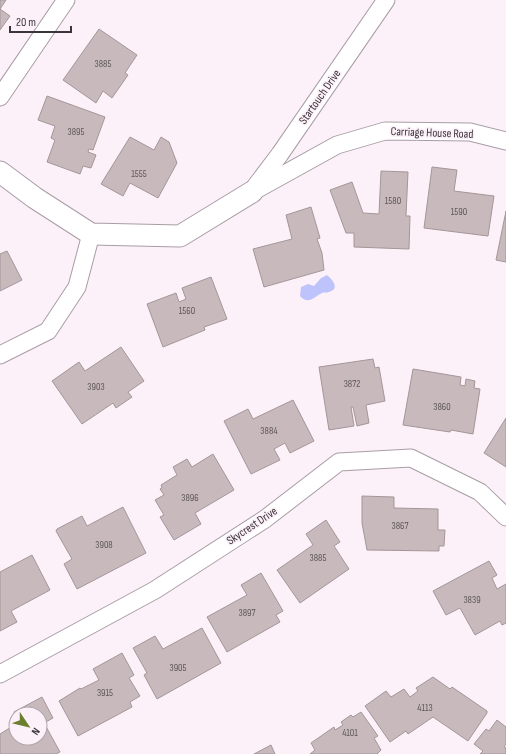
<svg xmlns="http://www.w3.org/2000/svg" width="506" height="754" font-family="'Sofia Sans Condensed',sans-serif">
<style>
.water{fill:#bec3fc}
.building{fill:#c8babc;stroke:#a49698}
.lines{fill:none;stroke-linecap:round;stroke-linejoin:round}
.minor-casing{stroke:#a99da5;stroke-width:19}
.tertiary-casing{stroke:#a99da5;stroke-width:23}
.minor{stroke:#fff;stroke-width:17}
.tertiary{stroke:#fff;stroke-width:21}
.labels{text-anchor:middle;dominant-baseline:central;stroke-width:3.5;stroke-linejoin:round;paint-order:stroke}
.number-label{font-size:10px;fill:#5d5659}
.street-label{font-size:12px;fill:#393538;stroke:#fdf1f9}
</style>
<rect width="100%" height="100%" fill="#fdf1f9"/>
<!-- water -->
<path class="water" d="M327,275C333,280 340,289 329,292C327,293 324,292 322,293C315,296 308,306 300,296L301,287L308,284L314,286L321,278Z"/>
<!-- building -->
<path class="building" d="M0,0H6L0,9L10,16L0,30Z
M99,29L137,55L125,73L128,75L112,98L103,91L96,103L63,80Z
M47,96L105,117L93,150L89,149L88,152L96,155L91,168L83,166L80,174L47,162L55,140L51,138L55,126L38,120Z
M130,137L154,150L161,137L169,142L177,163L158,198L130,183L123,196L101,184Z
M432,167L457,170L454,191L494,196L488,236L424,228Z
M381,171L408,172L406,216H410L409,249L354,247V233H346L330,190L352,182L363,213L379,214Z
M311,207L320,238L317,239L322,253L324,270L264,287L253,249L292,239L286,215Z
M506,211V262L496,260Z
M7,251L22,280L0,291V254Z
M211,277L227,319L204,327L205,330L163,347L147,304L176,293L179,302L186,299L182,288Z
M121,347L144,381L128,392L132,397L116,408L113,403L82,424L52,381L79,362L85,371Z
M373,359L375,368L379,367L385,401L366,405L369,423L357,426L353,407H351L354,426L329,430L319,367Z
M413,369L461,377L460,385L465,386L466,379L475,381L474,388L480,389L473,434L451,430L450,432L403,425Z
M293,400L314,441L290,453L285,443L274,449L280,460L251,474L224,421L248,409L253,419Z
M506,418V467L484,453Z
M213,454L234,490L195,513L201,524L174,540L160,517L164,515L155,500L164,495L160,489L162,488L161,485L177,475L173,467L187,459L192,467Z
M362,496L394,497V508L438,509V530H445L444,546H439V551L367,550L362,523Z
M123,507L146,553L77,589L64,564L72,559L56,531L57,529L82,516L87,526Z
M326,520L340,542L334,546L349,569L300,603L277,570L313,545L306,534Z
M32,555L50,590L11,611L17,622L0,631V572Z
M489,561L497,575L492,578L497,589L506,584V623L502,625L500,621L475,635L460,608L446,615L433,591Z
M261,573L283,611L276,615L280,622L227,652L207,617L247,595L241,585Z
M202,628L221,663L157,699L144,675L147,673L133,648L155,636L163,649Z
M122,653L134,675L129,678L140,696L130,702L132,707L78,736L59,701L80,688L81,689L99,680L93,669Z
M433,677L450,689L452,687L487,711V713L468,741L433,717L408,734L406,731L390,742L365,706L386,691L391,697L404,689L410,697L418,691L416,688Z
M42,697L53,718L44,723L60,752L56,754H0V734L16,724V738H40V714H16V717L14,712Z
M361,712L378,736L374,738L381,750L377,754H310L315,750L311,743L334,727L335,730L343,725L341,722L351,715L353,717Z
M497,720L506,727V744L504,747L506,748V754H480L483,751L474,744L486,729L489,731Z
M271,745L275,754H254Z"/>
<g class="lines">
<defs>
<path id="minor" d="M0,97L66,0
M255,187L280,154L386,0
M252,192L337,145L385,131L470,132L506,141
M0,355L48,331L77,287L91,234
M0,674L155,590L265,519L339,462L411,458L480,492L506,517"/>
<path id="tertiary" d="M0,172L35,198L91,234L180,236L252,192"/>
</defs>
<!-- minor casing -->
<use href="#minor" class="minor-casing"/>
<!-- tertiary casing -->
<use href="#tertiary" class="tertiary-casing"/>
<!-- minor -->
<use href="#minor" class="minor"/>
<!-- tertiary -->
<use href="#tertiary" class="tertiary"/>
</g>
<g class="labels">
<!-- number labels -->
<g class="number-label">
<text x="103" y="64">3885</text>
<text x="76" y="132">3895</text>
<text x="139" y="174">1555</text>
<text x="393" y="201">1580</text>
<text x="459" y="212">1590</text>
<text x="187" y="311">1560</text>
<text x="352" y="384">3872</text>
<text x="96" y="387">3903</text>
<text x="442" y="407">3860</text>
<text x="269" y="431">3884</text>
<text x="190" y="498">3896</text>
<text x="400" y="526">3867</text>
<text x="104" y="545">3908</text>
<text x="318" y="558">3885</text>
<text x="472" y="600">3839</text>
<text x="247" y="613">3897</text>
<text x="178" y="668">3905</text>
<text x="105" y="693">3915</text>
<text x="425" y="708">4113</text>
<text x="350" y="733">4101</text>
</g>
<!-- street labels -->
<g class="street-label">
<text transform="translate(320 97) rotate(-55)">Startouch Drive</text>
<text transform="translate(432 133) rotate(2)">Carriage House Road</text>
<text transform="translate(252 526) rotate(-34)">Skycrest Drive</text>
</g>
</g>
<!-- north arrow -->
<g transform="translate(28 726) rotate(125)"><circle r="19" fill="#fdf1f9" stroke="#afa6ac"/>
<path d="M0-3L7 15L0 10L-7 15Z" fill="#6c7f2f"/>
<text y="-6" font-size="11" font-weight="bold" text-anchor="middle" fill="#393538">N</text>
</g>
<!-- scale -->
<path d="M10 26v6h61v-6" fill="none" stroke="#393538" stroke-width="2"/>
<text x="16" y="26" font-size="12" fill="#393538" stroke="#fdf1f9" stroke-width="3" paint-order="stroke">20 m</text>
</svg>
